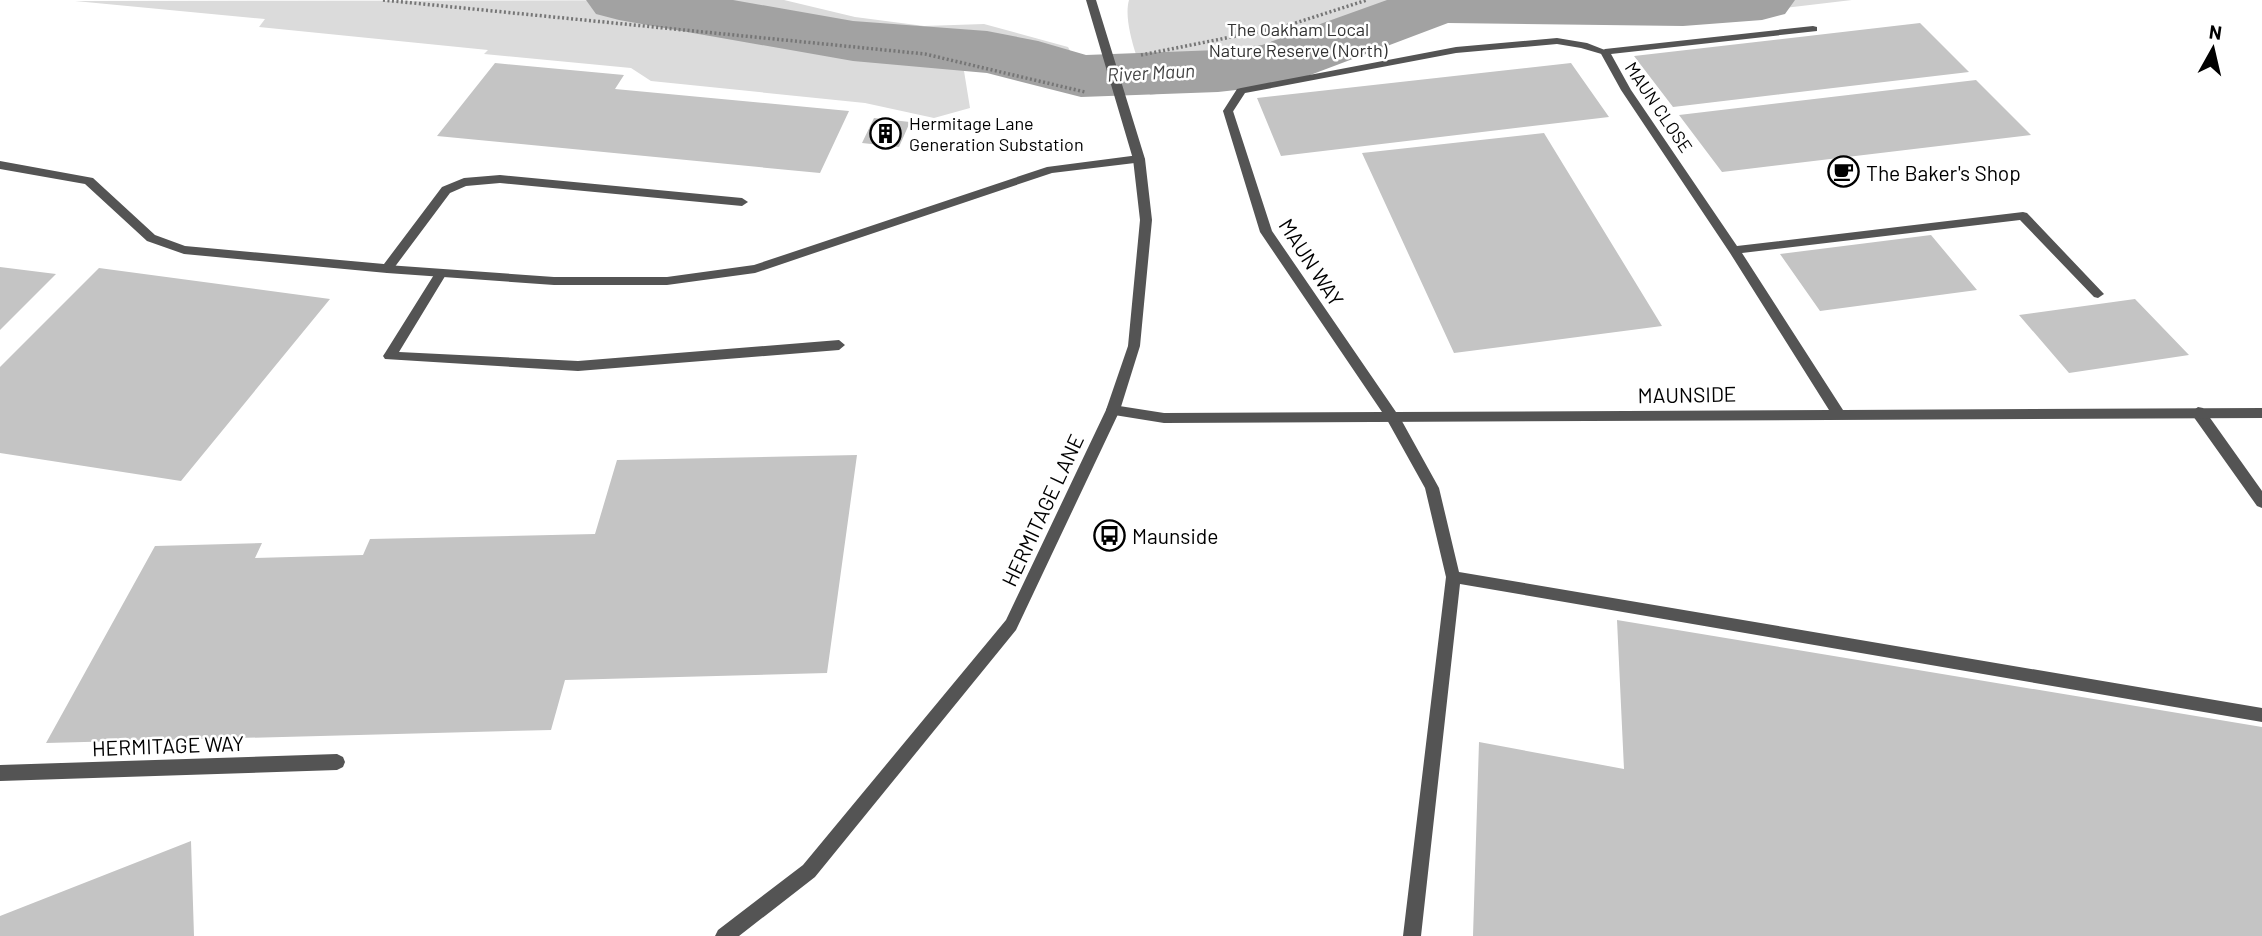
<svg xmlns="http://www.w3.org/2000/svg" width="2262" height="936" font-family="Barlow,sans-serif">
<style>
.green{fill:#dbdbdb}
.lines{fill:none;stroke-linecap:round;stroke-linejoin:round}
.river{fill:#a2a2a2;fill-rule:evenodd}
.building{fill:#c4c4c4}
.path{stroke:#767676;stroke-width:3.5;stroke-dasharray:2 2.5;stroke-linecap:butt}
.service{fill:#545454;fill-rule:evenodd}
.minor{fill:#545454;fill-rule:evenodd}
.tertiary{fill:#545454;fill-rule:evenodd}
.labels{text-anchor:middle;dominant-baseline:central;stroke-width:5;stroke-linejoin:round;paint-order:stroke}
.far-park-label{font-size:18px;fill:#323232;stroke:#fff}
.far-street-label{font-size:18px;fill:#000;stroke:#fff}
.far-poi-label{font-size:18px;fill:#000;stroke:#fff;text-anchor:start}
.far-water-label{font-size:19px;font-style:italic;fill:#434343;stroke:#fff}
.poi-label{font-size:21px;fill:#000;stroke:#fff;text-anchor:start}
.street-label{font-size:21px;fill:#000;stroke:#fff}
</style>
<rect width="100%" height="100%" fill="#fff"/>
<!-- green -->
<path class="green" d="M784,0L855,17L924,26L984,24L1068,47L1078,65L1030,74L975,61L964,71L970,108L934,118L865,103L651,81L631,68L484,54L488,50L259,27L265,19L75,1Z
M1129,0H1852L1707,17L1430,20L1325,59L1317,69L1150,95C1142,70 1122,25 1129,0Z"/>
<g class="lines">
<!-- river -->
<path class="river" d="M586,0H733L853,21L987,31L1038,41L1086,55L1218,50L1262,45L1387,0H1795L1785,14L1762,20L1683,26L1448,23L1297,80L1273,86L1218,92L1081,97L987,73L853,61L619,20L596,14Z"/>
</g>
<!-- building -->
<path class="building" d="M1920,23L1969,72L1673,107L1634,56Z
M495,63L624,75L615,89L849,111L820,173L437,136Z
M1571,63L1609,117L1281,156L1257,98Z
M1976,80L2031,135L1722,172L1679,115Z
M874,118L910,122L899,147L862,143Z
M1544,133L1662,326L1454,353L1362,153Z
M1931,235L1977,290L1820,311L1780,254Z
M0,267L56,274L0,330Z
M99,268L330,299L181,481L0,453V367Z
M2135,299L2189,355L2069,373L2019,315Z
M857,455L827,673L565,680L551,730L46,743L155,546L262,543L255,558L363,555L370,539L595,534L617,460Z
M1617,620L2262,727V936H1473L1479,742L1624,769Z
M191,841L194,936H0V916Z"/>
<g class="lines">
<!-- path -->
<path class="path" d="M383,0L925,54L1085,92
M1141,55L1286,26L1367,0"/>
<!-- service -->
<path class="service" d="M1557,38L1587,43L1610,52L1605,55L1581,48L1557,44L1456,53L1245,93L1232,113L1228,114L1223,111L1237,89L1241,88L1456,47Z
M0,161L93,178L155,235L185,246L384,264L442,187L464,178L500,175L742,198L748,202L742,206L500,183L466,186L450,193L391,272L387,273L184,254L147,241L85,184L0,169Z
M441,269L447,273L399,352L578,361L839,340L845,345L839,350L578,371L385,359L383,356L385,353L437,270Z
M2198,407L2203,408L2262,491V508L2257,506L2193,416L2191,412Z
M1393,413L1398,414L1439,488L1459,572L2262,708V722L1460,584L1421,936H1403L1446,577L1425,488L1386,418Z"/>
<!-- minor -->
<path class="minor" d="M1813,26L1817,27V31L1611,54L1631,90L1737,246L2023,212L2027,213L2104,294L2098,298L2094,297L2020,220L1742,253L1843,410L2262,408V418L1164,423L1108,414L1106,410L1108,406L1113,405L1164,413L1382,412L1260,232L1223,111L1228,108L1233,111L1272,231L1396,412L1829,410L1730,253L1621,90L1600,52L1605,49Z
M1139,155L1145,159L1143,162L1052,173L755,273L667,285H554L387,273L381,269L387,265L554,277H667L754,265L1047,167Z
M337,754L343,757L345,762L343,767L337,770L0,781V765Z"/>
<!-- tertiary -->
<path class="tertiary" d="M1086,0H1096L1145,159L1152,220L1140,346L1120,410L1016,630L815,877L739,936H715L718,930L803,865L1006,620L1106,410L1128,346L1140,220L1133,159Z"/>
</g>
<!-- icons -->
<defs>
<symbol id="building-ring" viewBox="-11 -11 22 22"><circle r="9.5" fill="#fff" stroke="#000" stroke-width="1.5"/><path d="M-4-6H4V6H1V3H-1V6H-4ZM-2.5-4.3h1.7v1.8h-1.7ZM.8-4.3h1.7v1.8H.8ZM-2.5-1h1.7V.8h-1.7ZM.8-1h1.7V.8H.8Z" fill="#000"/></symbol>
<symbol id="cafe-ring" viewBox="-11 -11 22 22"><circle r="9.5" fill="#fff" stroke="#000" stroke-width="1.5"/><path d="M-5.5-4.5H6V0H3Q3 3.5 0 3.5H-2.5Q-5.5 3.5-5.5 0ZM3-3.2v2h1.7v-2ZM-6 4.5H4V6H-6Z" fill="#000"/></symbol>
<symbol id="bus-ring" viewBox="-11 -11 22 22"><circle r="9.5" fill="#fff" stroke="#000" stroke-width="1.5"/><path d="M-5-6H5V4H4V6H2V4H-2V6H-4V4H-5ZM-3.5-4V0h7V-4ZM-3.5 1.2v1.5H-2V1.2ZM2 1.2v1.5H3.5V1.2Z" fill="#000"/></symbol>
</defs>
<g fill-rule="evenodd">
<use href="#building-ring" x="868" y="116" width="35" height="35"/>
<use href="#cafe-ring" x="1826" y="154" width="35" height="35"/>
<use href="#bus-ring" x="1092" y="518" width="35" height="35"/>
</g>
<g class="labels">
<!-- far-park labels -->
<g class="far-park-label">
<text x="1298" y="29">The Oakham Local<tspan x="1298" dy="21">Nature Reserve (North)</tspan></text>
</g>
<!-- far-street labels -->
<g class="far-street-label">
<text transform="translate(1659 107) rotate(56)">MAUN CLOSE</text>
</g>
<!-- far-poi labels -->
<g class="far-poi-label">
<text x="909" y="123">Hermitage Lane<tspan x="909" dy="21">Generation Substation</tspan></text>
</g>
<!-- far-water labels -->
<g class="far-water-label">
<text transform="translate(1151 72) rotate(-3)">River Maun</text>
</g>
<!-- poi labels -->
<g class="poi-label">
<text x="1866" y="172">The Baker's Shop</text>
<text x="1132" y="535">Maunside</text>
</g>
<!-- street labels -->
<g class="street-label">
<text transform="translate(1312 262) rotate(57)">MAUN WAY</text>
<text transform="translate(1687 394) rotate(-1)">MAUNSIDE</text>
<text transform="translate(1042 510) rotate(-65)">HERMITAGE LANE</text>
<text transform="translate(168 745) rotate(-2)">HERMITAGE WAY</text>
</g>
</g>
<!-- north arrow -->
<g transform="translate(2213 49) rotate(8)" stroke="#ffffff" stroke-width="5" paint-order="stroke">
<path d="M0-5L12 26L0 18L-12 26Z" fill="#000000"/>
<text y="-10" font-size="19" font-weight="bold" text-anchor="middle" fill="#000000">N</text>
</g>
</svg>
